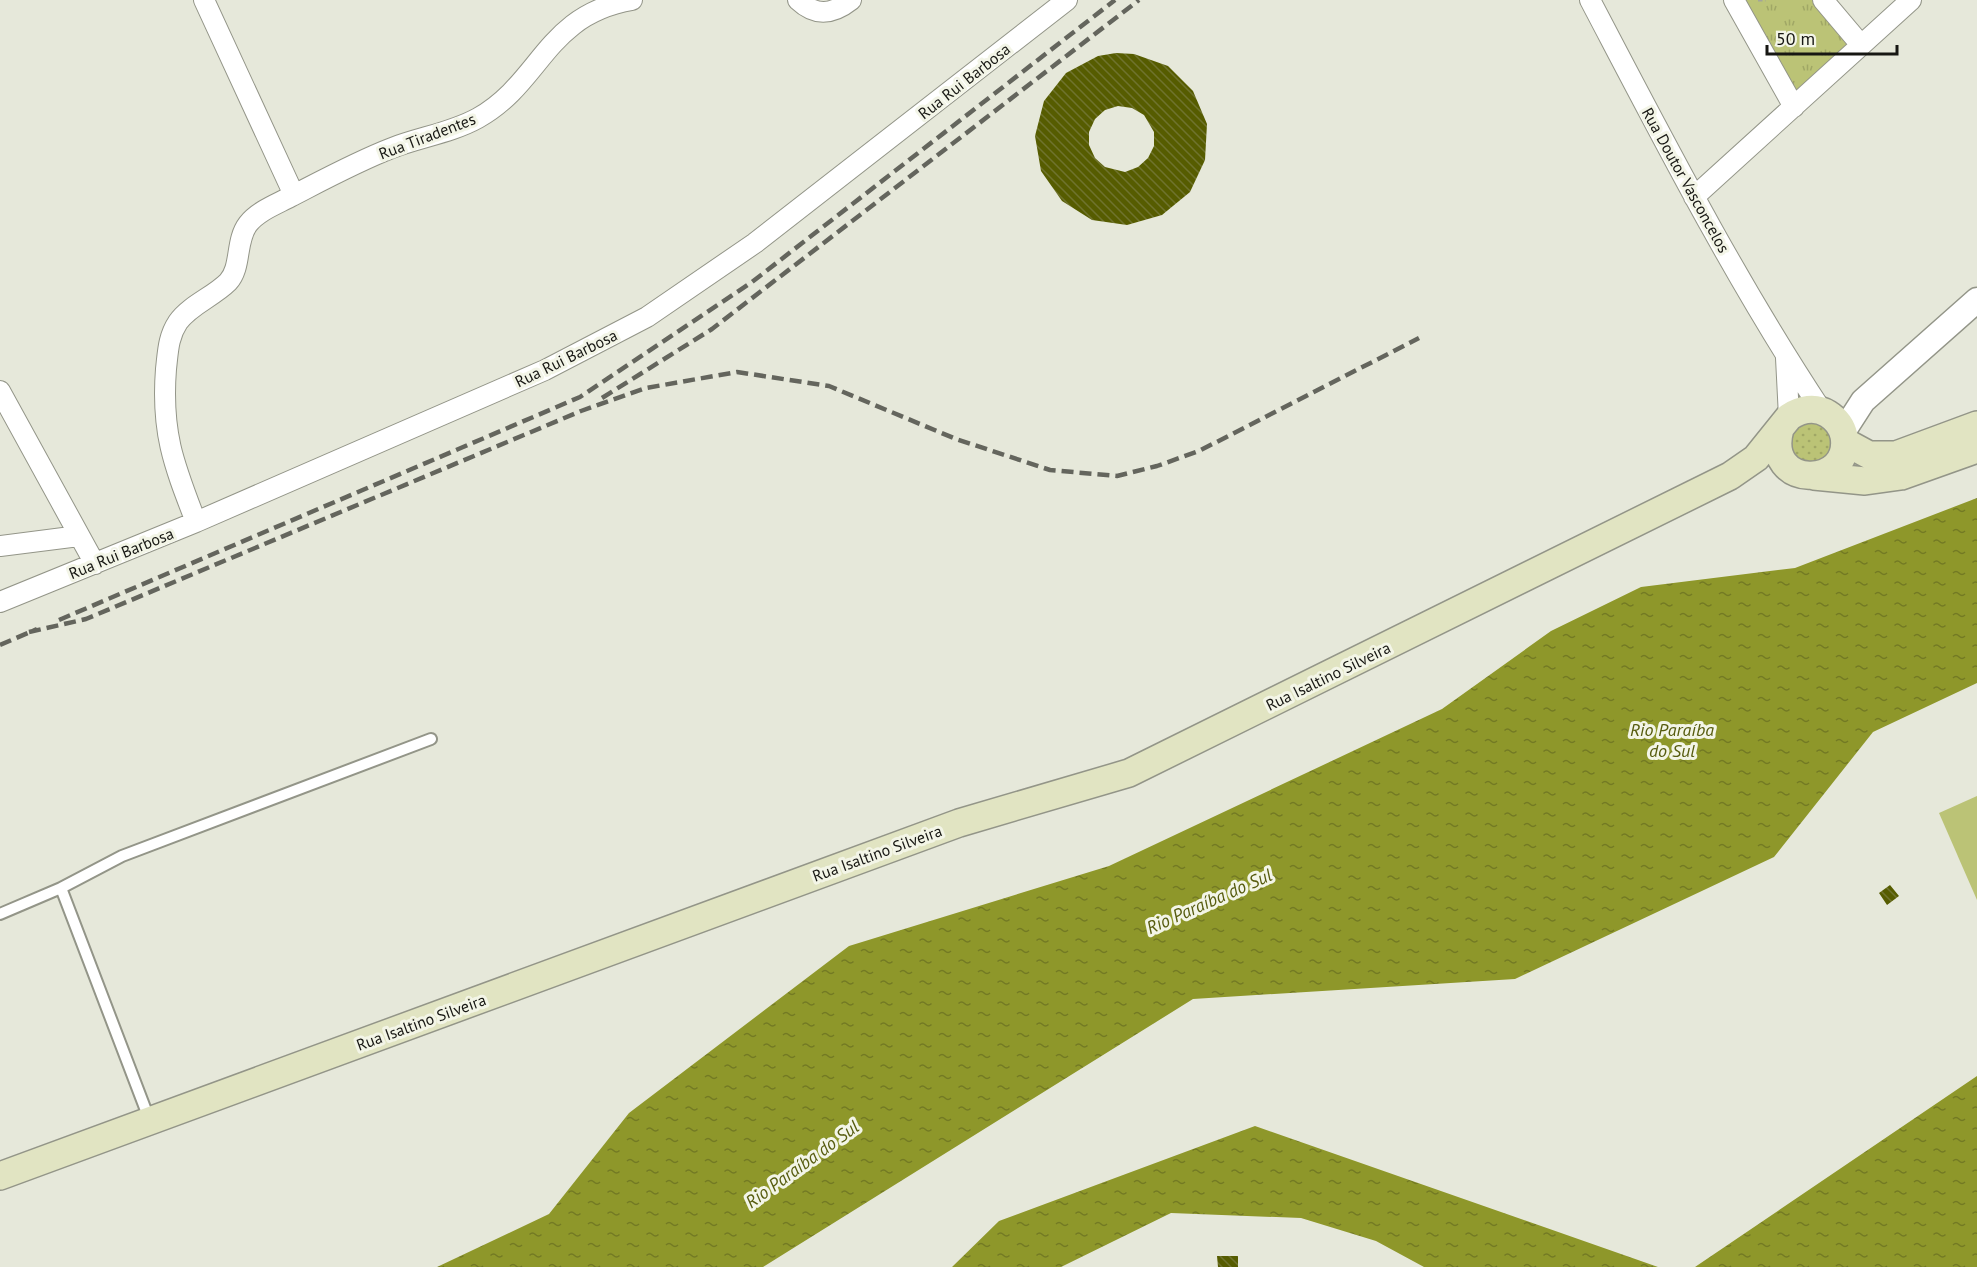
<svg xmlns="http://www.w3.org/2000/svg" width="1977" height="1267" font-family="'PT Sans',sans-serif">
<style>
.grass{fill:#bbc376}
.park{fill:url(#park-tufts)}
.garden{fill:url(#garden-dots)}
.water{fill:url(#water-ripples)}
.building{fill:url(#building-back-hatch);fill-rule:evenodd}
.lines{fill:none;stroke-linecap:round;stroke-linejoin:round}
.service-casing{stroke:#939588;stroke-width:14}
.minor-casing{stroke:#939588;stroke-width:22}
.tertiary-casing{stroke:#939588;stroke-width:27}
.secondary-casing{stroke:#939588;stroke-width:30}
.path{stroke:#a4a59a;stroke-width:3;stroke-dasharray:4.5 3;stroke-linecap:butt}
.service{stroke:#fff;stroke-width:10}
.minor{stroke:#fff;stroke-width:20}
.tertiary{stroke:#fff;stroke-width:24}
.secondary{stroke:#e1e4c2;stroke-width:27}
.rail{stroke:#64655d;stroke-width:4.5;stroke-dasharray:12 6;stroke-linecap:butt}
.labels{text-anchor:middle;dominant-baseline:central;stroke-width:6;stroke-linejoin:round;paint-order:stroke}
.street-label{font-size:16px;fill:#171713;stroke:#f3f5e7}
.water-label{font-size:18px;font-style:italic;fill:#575c0f;stroke:#f3f5e7}
</style>
<defs>
<pattern id="park-tufts" width="24" height="20" patternUnits="userSpaceOnUse" patternTransform="scale(1.5)"><rect width="24" height="20" fill="#bbc376"/><path d="M3 7l-1-3M5 7V3M7 7l1-3M15 17l-1-3M17 17v-4M19 17l1-3" fill="none" stroke="#a0a765"/></pattern>
<pattern id="garden-dots" width="8" height="8" patternUnits="userSpaceOnUse" patternTransform="scale(1.5)"><rect width="8" height="8" fill="#bbc376"/><path d="M2 2h.1M6 6h.1" fill="none" stroke="#a0a765" stroke-width="1.8" stroke-linecap="round"/></pattern>
<pattern id="water-ripples" width="26" height="14" patternUnits="userSpaceOnUse" patternTransform="scale(1.5)"><rect width="26" height="14" fill="#8e972a"/><path d="M2 4q2-2 4 0t4 0M15 11q2-2 4 0t4 0" fill="none" stroke="#737a23"/></pattern>
<pattern id="building-back-hatch" width="6" height="6" patternUnits="userSpaceOnUse" patternTransform="scale(1.5)"><rect width="6" height="6" fill="#565c00"/><path d="M-1 5l2 2M0 0l6 6M5-1l2 2" fill="none" stroke="#6f732e"/></pattern>
</defs>
<rect width="100%" height="100%" fill="#e6e8da"/>
<!-- grass -->
<path class="grass" d="M1977,796V900L1939,813Z"/>
<!-- park -->
<path class="park" d="M1744,0H1812L1852,46L1795,94Z"/>
<!-- garden -->
<path class="garden" d="M1801,417L1833,429L1829,460L1798,467L1786,428Z"/>
<!-- water -->
<path class="water" d="M1977,498V683L1873,732L1774,857L1515,979L1193,999L763,1267H437L549,1214L629,1113L849,946L1109,866L1442,709L1551,631L1641,587L1795,568Z
M1977,1076V1267H1695Z
M1255,1126L1658,1267H1424L1376,1241L1301,1218L1171,1213L1061,1267H952L999,1221Z"/>
<!-- building -->
<path class="building" d="M1116,53L1134,54L1168,66L1193,91L1207,124L1205,160L1190,192L1162,215L1127,225L1092,220L1062,201L1041,171L1035,136L1044,101L1066,73L1098,56ZM1118,106L1132,108L1144,115L1154,132V146L1148,158L1138,167L1125,172L1105,167L1095,158L1089,145V132L1095,119L1105,110Z
M1890,885L1899,896L1887,905L1879,893Z
M1217,1256H1238V1267H1218Z"/>
<g class="lines">
<defs>
<path id="service" d="M0,914L61,888
M150,1121L61,888L122,856L431,739"/>
<path id="minor" d="M204,0L294,195
M798,0C816,17 832,15 851,0
M1590,0C1663,139 1735,280 1822,411
M1734,0L1794,107
M1823,0L1861,45
M1694,197L1911,0
M1786,358L1789,417
M0,391L95,564
M196,522C174,465 161,433 166,369C168,352 168,337 178,322C190,305 213,297 228,282C242,267 235,241 248,224C258,211 277,204 290,197C323,180 358,161 392,148C420,137 451,133 478,118C542,82 545,15 632,0
M0,546L79,536
M0,602L196,522L545,370L647,317L755,243L1067,0"/>
<path id="tertiary" d="M1843,432L1863,401L1977,300"/>
<path id="secondary" d="M1845,442L1869,455H1896L1977,425
M1814,476L1865,481L1901,476L1977,449
M0,1176L959,823L1129,773L1730,476L1756,458L1789,417C1801,409 1815,406 1828,414C1836,419 1842,427 1844,436C1853,489 1763,490 1780,429"/>
</defs>
<!-- service casing -->
<use href="#service" class="service-casing"/>
<!-- minor casing -->
<use href="#minor" class="minor-casing"/>
<!-- tertiary casing -->
<use href="#tertiary" class="tertiary-casing"/>
<!-- secondary casing -->
<use href="#secondary" class="secondary-casing"/>
<!-- path -->
<path class="path" d="M1758,0H1766"/>
<!-- service -->
<use href="#service" class="service"/>
<!-- minor -->
<use href="#minor" class="minor"/>
<!-- tertiary -->
<use href="#tertiary" class="tertiary"/>
<!-- secondary -->
<use href="#secondary" class="secondary"/>
<!-- rail -->
<path class="rail" d="M602,398L712,329L1139,0
M59,620L580,397L752,282L1115,0
M29,632L86,619L581,411L646,388L737,372L829,386L956,439L1050,470L1117,476L1157,466L1199,451L1419,338
M0,645L37,629"/>
</g>
<g class="labels">
<!-- street labels -->
<g class="street-label">
<text transform="translate(964 81) rotate(-38)">Rua Rui Barbosa</text>
<text transform="translate(427 136) rotate(-21)">Rua Tiradentes</text>
<text transform="translate(1686 180) rotate(61)">Rua Doutor Vasconcelos</text>
<text transform="translate(566 358) rotate(-26)">Rua Rui Barbosa</text>
<text transform="translate(121 553) rotate(-22)">Rua Rui Barbosa</text>
<text transform="translate(1328 676) rotate(-26)">Rua Isaltino Silveira</text>
<text transform="translate(877 853) rotate(-20)">Rua Isaltino Silveira</text>
<text transform="translate(421 1022) rotate(-20)">Rua Isaltino Silveira</text>
</g>
<!-- water labels -->
<g class="water-label">
<text x="1672" y="729">Rio Paraíba<tspan x="1672" dy="21">do Sul</tspan></text>
<text transform="translate(1209 901) rotate(-24)">Rio Paraíba do Sul</text>
<text transform="translate(802 1164) rotate(-36)">Rio Paraíba do Sul</text>
</g>
</g>
<!-- scale -->
<path d="M1767 45v9h130v-9" fill="none" stroke="#171713" stroke-width="3"/>
<text x="1776" y="45" font-size="18" fill="#171713" stroke="#f3f5e7" stroke-width="4.5" paint-order="stroke">50 m</text>
</svg>
